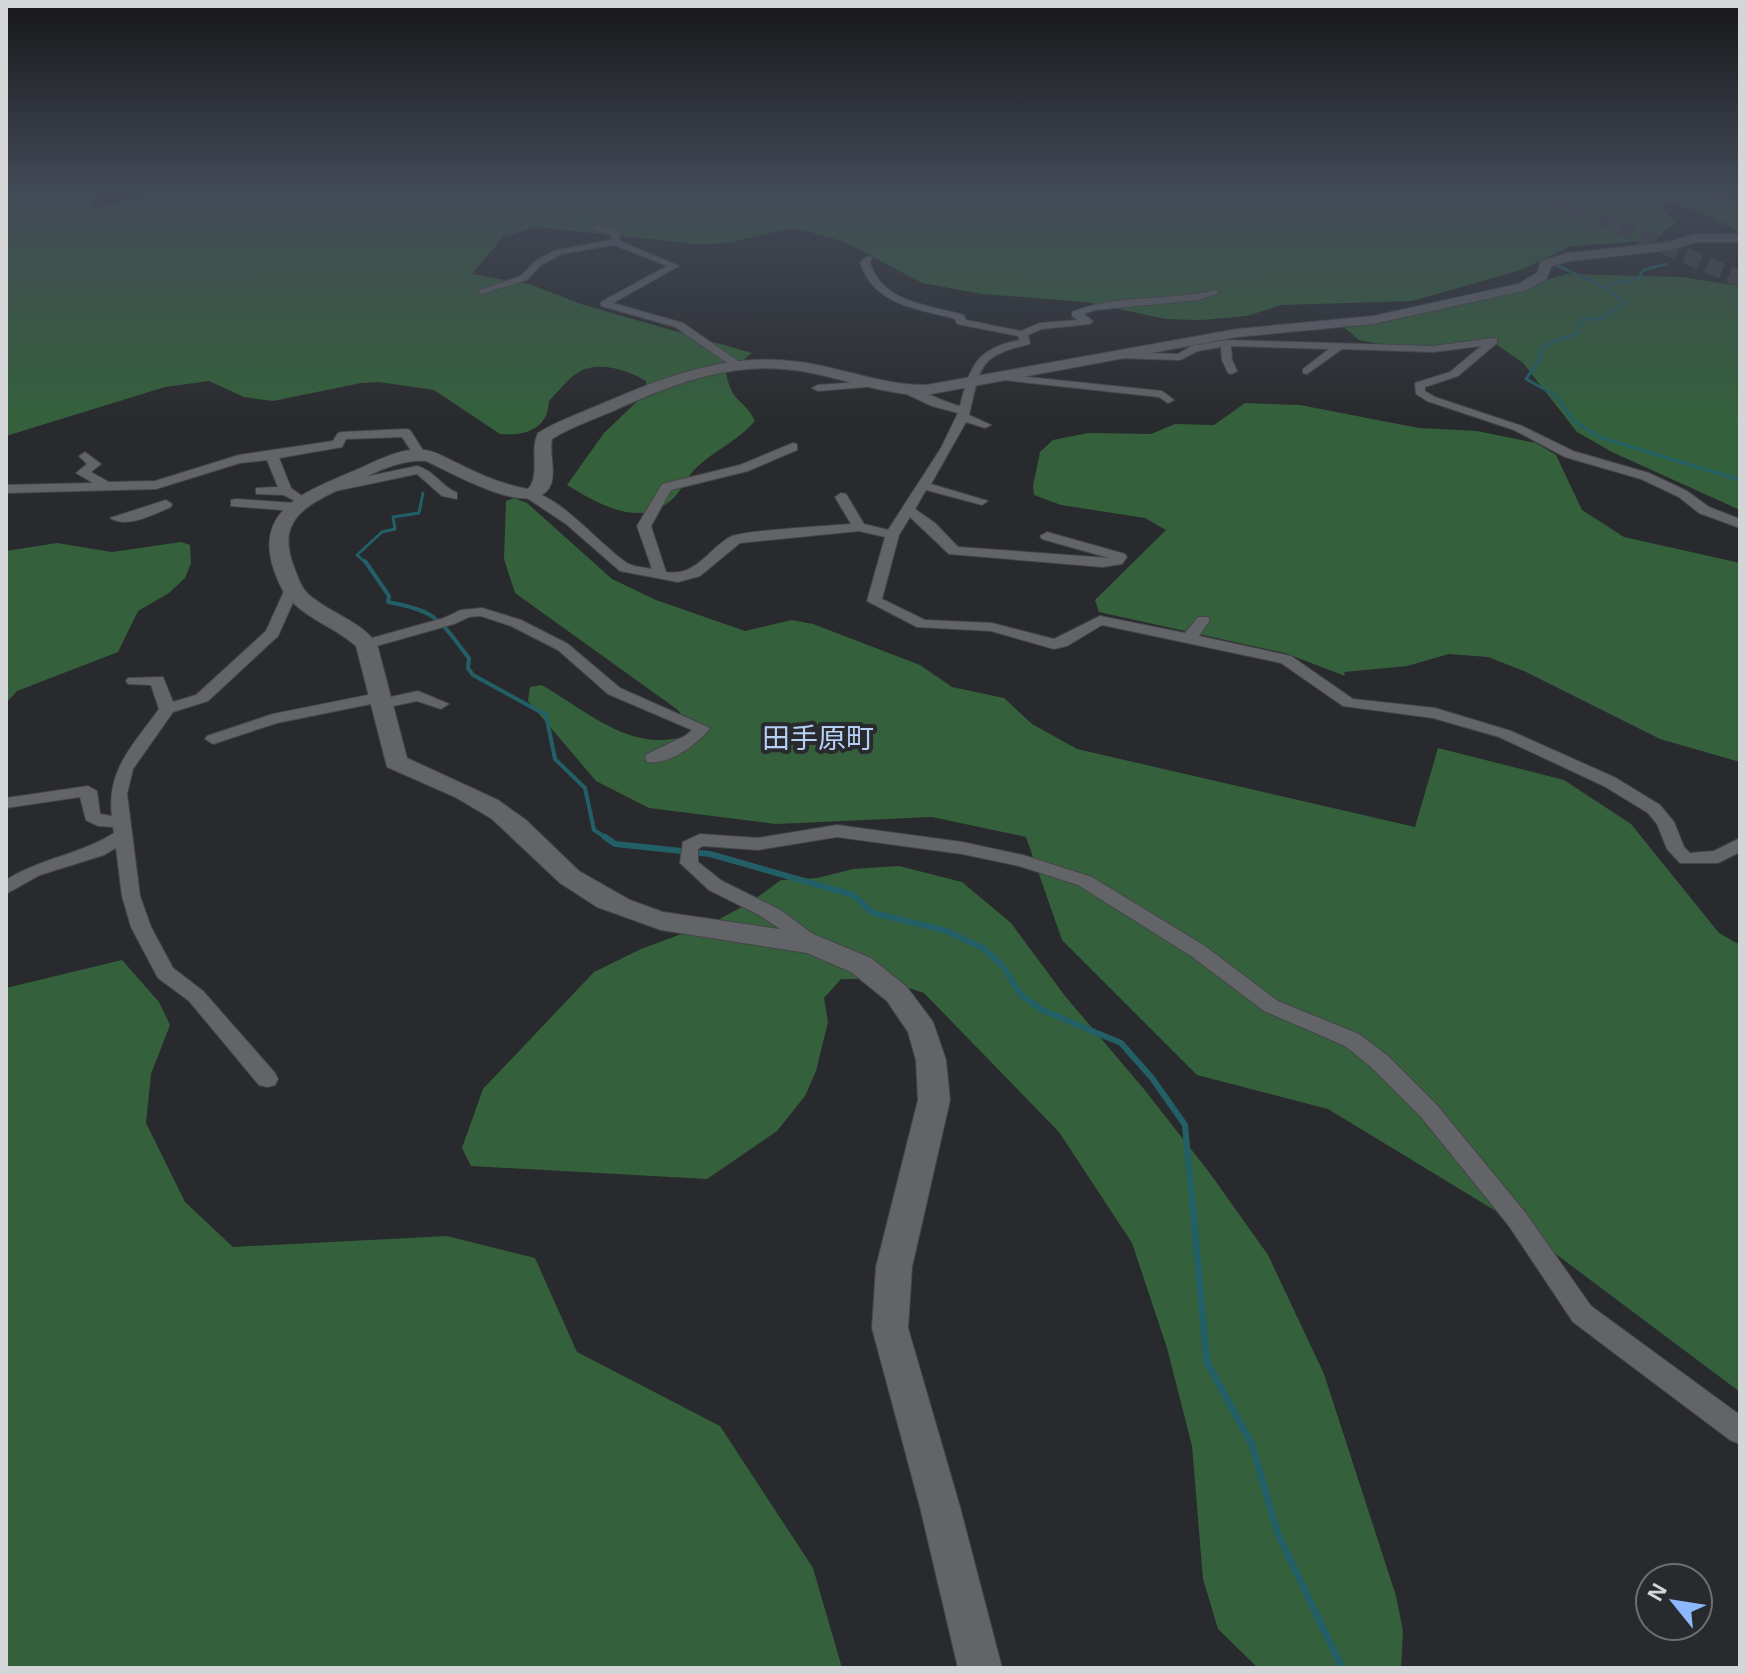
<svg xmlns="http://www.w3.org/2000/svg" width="1746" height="1674" font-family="Arial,'Noto Sans JP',sans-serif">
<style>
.forest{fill:#34613b}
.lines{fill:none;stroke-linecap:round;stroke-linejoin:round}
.stream-far3{stroke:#225f67;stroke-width:3}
.stream-far2{stroke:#225f67;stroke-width:4}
.stream-far1{stroke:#225f67;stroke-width:6}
.stream{stroke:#225f67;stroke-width:7}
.highway-tunnel{stroke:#434446;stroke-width:16;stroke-dasharray:16 8;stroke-linecap:butt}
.street-casing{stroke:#444548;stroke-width:2}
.secondary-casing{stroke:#444548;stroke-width:2}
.street{fill:#636468;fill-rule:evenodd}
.secondary{fill:#636468;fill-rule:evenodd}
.labels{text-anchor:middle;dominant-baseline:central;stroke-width:8;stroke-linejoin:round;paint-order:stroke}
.quarter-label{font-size:28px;fill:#b6cff5;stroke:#292a2d}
</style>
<rect width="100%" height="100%" fill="#292a2d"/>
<!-- forest -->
<path class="forest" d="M6,189H98L92,193L93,208L139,198L158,189H1387L1530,195L1538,189H1690L1740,208V232L1702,212L1665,202L1661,208L1676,222L1654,240L1571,246L1521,270L1412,301L1281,305L1247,316L1201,320L1166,319L1086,302L982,294L922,283L845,242L803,230L788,229L727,243L697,244L535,227L503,237L472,274L529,284L584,305L752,353L726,373C732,404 744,398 755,421C738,441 715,450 697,467C686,477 681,493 670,501C639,529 595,502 567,485L604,433L646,393V381C627,370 598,360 577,373C567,380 558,392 549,401C548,429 526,436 500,434L434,390L379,382L361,383L273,401L244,397L209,381L165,387L6,436Z
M1566,274L1682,277L1740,286V510L1612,452L1577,432L1523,363L1496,344L1396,347L1359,340L1345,328L1504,293Z
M1245,403L1300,405L1419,428L1477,431L1536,443L1556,455L1582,510L1624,537L1740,563V762L1660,739L1524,671L1488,657L1449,654L1407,666L1344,672L1345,676L1285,653L1099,612L1095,600L1166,530L1145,518L1061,505L1034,495L1033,486L1040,452L1053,440L1088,433L1151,434L1175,424L1214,425Z
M514,498L527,503L612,579L656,600L745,631L792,620L813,624L920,665L952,687L1004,698L1032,724L1077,749L1415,827L1438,748L1564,780L1631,824L1719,933L1740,945V1392L1509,1219L1328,1109L1197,1075L1062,940L1026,837L932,817L776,824L649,808L596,781L528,701L530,687L542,685C591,714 636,757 694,733L678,710L515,593L504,559L506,501Z
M181,542L190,545L191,563L185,578L169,593L138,611L118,652L17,691L6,703V551L57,543L112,552Z
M899,866L962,882L1011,923L1065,996L1143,1088L1209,1172L1268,1255L1324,1374L1396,1596L1403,1631L1401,1668H1258L1218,1629L1203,1579L1192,1446L1167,1348L1132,1243L1059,1132L924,993L882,979H841L824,998L828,1022L816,1071L805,1096L777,1131L707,1179L471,1166L462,1148L483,1089L594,972L641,949L714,922L751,902L781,880L817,878L853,869Z
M122,960L159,1002L170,1025L151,1074L146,1123L185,1202L233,1247L447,1236L535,1258L577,1352L720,1426L813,1568L842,1668H6V988Z"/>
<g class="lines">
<!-- stream-far3 -->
<path class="stream-far3" d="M584,189L599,205L581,220L591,229
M1554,264L1606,288L1625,303L1602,318L1580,320L1577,334L1556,340L1541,349L1539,361L1526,379L1555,395L1574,421L1599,437L1740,480
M1606,288L1609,284L1638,279L1643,270L1666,264
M366,563L357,555L382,532L395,529L393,517L419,513L423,493"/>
<!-- stream-far2 -->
<path class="stream-far2" d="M365,561L389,596L388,602C438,611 439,620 469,658L468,668L473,675L546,715L555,759L585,788L594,830L608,839"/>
<!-- stream-far1 -->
<path class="stream-far1" d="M605,837L615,844L710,854L853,895L873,913L944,930L983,948L1002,965L1021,995L1042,1010L1121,1043L1152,1078L1185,1125L1192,1201"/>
<!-- stream -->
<path class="stream" d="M1192,1199L1207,1362L1252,1445L1278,1534L1342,1668"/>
<!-- highway-tunnel -->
<path class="highway-tunnel" d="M1531,189L1740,279"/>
<defs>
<path id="street" d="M1686,189H1699L1740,202V207Z
M596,224L619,232L620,241L679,266L613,303L683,323L741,363V367H733L675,327L601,306V302L667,266L614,245L562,254L541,265L527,280L482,294L477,291L521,276L535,261L556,250L611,240V235L593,229Z
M866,257H872L870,263C883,303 928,305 964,315L966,320L1021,331L1040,323L1078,320L1072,316V312C1119,293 1168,302 1215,290L1220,293L1198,300L1095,310L1084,314L1093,321L1090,324L1042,329L1028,335L1030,344C977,356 981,367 969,415L991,425L985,428L966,422L931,484L988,501L982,505L926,490L915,509L935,523L958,547L1109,558L1042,539L1040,536L1047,532L1125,554L1127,557L1122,564L1103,567L949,554L910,517L899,535L882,599L925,620L992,623L1054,639L1100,616L1185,633L1198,617H1208L1210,620L1199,636L1291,656L1353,699L1435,708L1511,731L1616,778L1660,805L1674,822L1684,847L1690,853L1714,851L1740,838V852L1718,863H1680L1667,849L1657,824L1648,813L1604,786L1499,737L1433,718L1343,706L1281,663L1102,625L1067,646L1054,649L991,631L917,627L867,601L885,537L859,531L740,543L700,576L678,582L620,571L566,524L527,498V492C554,489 603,548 627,563C634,567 643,567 652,569L637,526L662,484L740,465L793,443L797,444V450L748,471L671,490L651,526L666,572C696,577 707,550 730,537C744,530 829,526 851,524L835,497L841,493L846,494L864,524L888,530L941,448L958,413L932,406L902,392V388C917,387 943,402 960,406C970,366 976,348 1020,340L1018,336L957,324L955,319C917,308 874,306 860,262Z
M1493,338L1497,339V343L1458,376L1425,387V391L1435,397L1522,426L1573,451L1649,473L1687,491L1709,507L1740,519V528L1699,513L1679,497L1641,479L1565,457L1514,430L1427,401L1416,394L1415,383L1450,372L1481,346L1433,352L1342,349L1307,374L1303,373V369L1329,349L1231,346L1232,360L1237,371L1232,374L1228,373L1222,360L1221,347L1198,351L1180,360L1115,358L1110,355L1115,352L1178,354L1191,346L1226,340L1433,346Z
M998,374L1162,391L1174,400L1168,403L1159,397L994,379V375Z
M873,381L877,382V386L818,391L812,388L818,385Z
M406,429L410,430L426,455L424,458H416L402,437L346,439L342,447L279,458L291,488L309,501L303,505L284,495L256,494V488L278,487L267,460L240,463L156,489L6,493V485L93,483L76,473L87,464L79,456L85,452L101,464L91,472L109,482L155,481L239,455L333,441L338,433L342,432Z
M417,466C435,471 441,486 457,493V499L442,496L417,474L326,493L320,489L326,485Z
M236,499L295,503L301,507L295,511L231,506V500Z
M166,500L172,504L171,507C154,514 127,529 110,518Z
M292,585L299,589L278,636L208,701L173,712L133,769L127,794L140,896L151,927L173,968L203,991L275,1073L278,1079L275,1085L267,1087L259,1085L189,1001L158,978L131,927L122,896L116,848L104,855L40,875L6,894V880C41,858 79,855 114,833L113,827L98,826L86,820L80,797L6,808V798L88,786L97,791L100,814L112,816C106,770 134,744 159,709L151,685L128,684L126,681L128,678L163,677L173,702L196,695L266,631L285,589Z
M482,608L521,620L568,644L620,688L710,728C698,744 668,766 647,762L645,758L647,754L685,736L692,730L608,694L558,650L511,626L481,616L469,617L454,624L366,649L358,644L361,641L444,618L461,610Z
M418,691L449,704L441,709L417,701L379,709L371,704L277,723L213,744L205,739L207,736L273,714L378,693L386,698Z
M837,825L962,842L1023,855L1092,877L1205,946L1278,1001L1359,1034L1387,1055L1437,1105L1525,1212L1591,1306L1740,1415V1444L1730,1440L1573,1322L1509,1226L1421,1117L1371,1067L1345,1046L1264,1011L1191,956L1078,885L1019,866L962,854L837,837L758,850L703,846L698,849V862L722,881L779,909L820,939L823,944L820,949L813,951L759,915L709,890L680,863L683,842L700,834L758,838Z"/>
<path id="secondary" d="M1693,234H1740V242H1695L1672,250L1570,261L1552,266L1546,279L1527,290L1373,324L1237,337L926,395C882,395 843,378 801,371C733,360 673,384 613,411C592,420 571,427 552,439C549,454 556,470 551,484C536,523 451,472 426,461C396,458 361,480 334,492C298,509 278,526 294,567C298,577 300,586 308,594C329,613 360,620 377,644L407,758L498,800L526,820L579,871L630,900L663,912L813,934L871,958L907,987L933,1022L946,1060L950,1100L912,1267L908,1328L960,1507L1002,1668H958L920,1507L872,1328L876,1267L918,1100L916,1060L908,1032L887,1001L851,972L807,953L661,930L597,907L560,883L492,819L455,797L387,767L356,646C333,625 294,615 280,585C246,513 299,494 356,470C377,461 401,447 425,450C438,452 448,459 459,464C480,475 505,485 528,489C541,474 529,451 538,433C557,421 578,414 599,405C663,377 729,351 800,362C843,368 882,385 926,385L1237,329L1373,316L1518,284L1537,273L1541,261L1568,253L1670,242Z"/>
</defs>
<!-- street casing -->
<use href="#street" class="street-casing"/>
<!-- secondary casing -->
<use href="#secondary" class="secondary-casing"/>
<!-- street -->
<use href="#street" class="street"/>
<!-- secondary -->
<use href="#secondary" class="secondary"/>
</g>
<!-- sky -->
<linearGradient id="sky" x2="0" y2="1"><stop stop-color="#171719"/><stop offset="0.45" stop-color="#434a57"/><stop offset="1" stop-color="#434a57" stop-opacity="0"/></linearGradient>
<rect width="1746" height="424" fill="url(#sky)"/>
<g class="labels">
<!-- quarter labels -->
<g class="quarter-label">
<text x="818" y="738">田手原町</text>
</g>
</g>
<!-- border -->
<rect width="1746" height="1674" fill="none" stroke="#d4d5d7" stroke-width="16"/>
<!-- north arrow -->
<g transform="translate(1674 1602) rotate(300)"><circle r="38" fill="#292a2d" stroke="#6d6e71" stroke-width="2"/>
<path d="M0-6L14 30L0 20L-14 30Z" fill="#8db9fc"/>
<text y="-12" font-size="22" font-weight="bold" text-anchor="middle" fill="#d4d5d7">N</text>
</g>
</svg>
